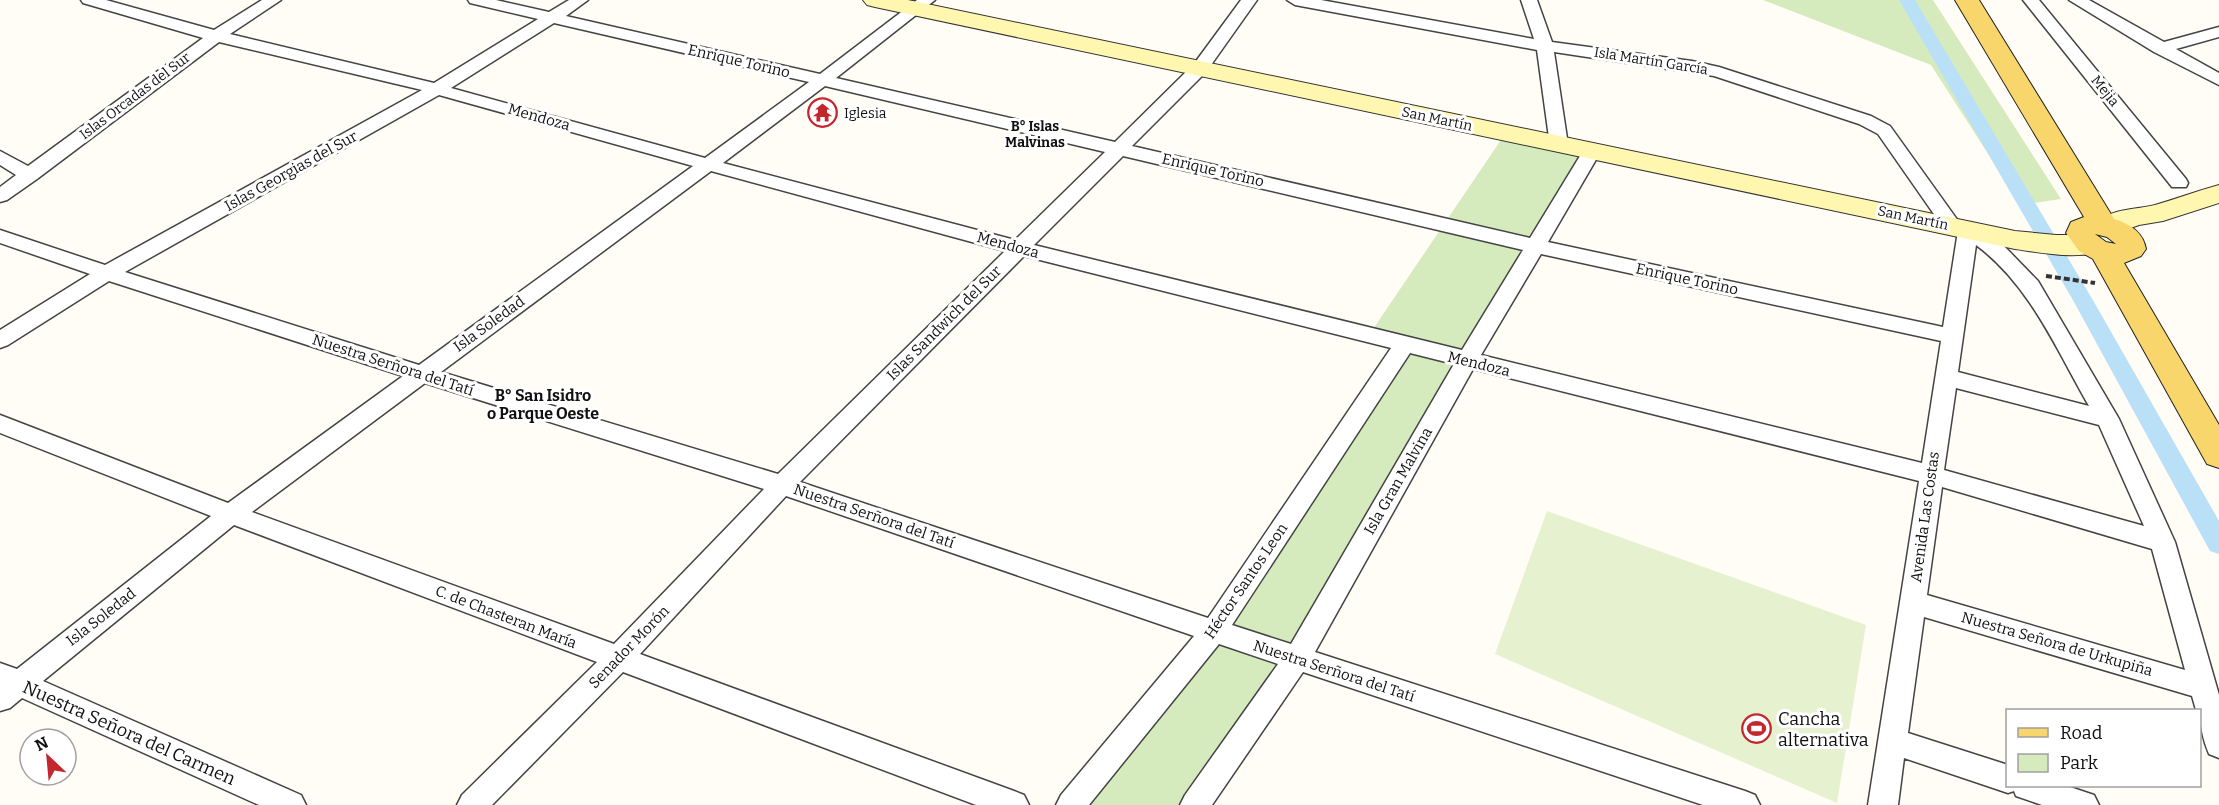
<svg xmlns="http://www.w3.org/2000/svg" width="2219" height="805" font-family="Bitter,serif">
<style>
.green{fill:#d5ebbd}
.pitch{fill:#e6f2cf}
.lines{fill:none;stroke-linecap:round;stroke-linejoin:round}
.canal{fill:#b9e0f7;fill-rule:evenodd}
.street-casing{stroke:#444;stroke-width:3}
.secondary-casing{stroke:#333;stroke-width:2}
.primary-casing{stroke:#222;stroke-width:2}
.path{stroke:#333;stroke-width:4;stroke-dasharray:6 3;stroke-linecap:butt}
.street{fill:#fff;fill-rule:evenodd}
.secondary{fill:#fff6b0;fill-rule:evenodd}
.primary{fill:#f9d66b;fill-rule:evenodd}
.labels{text-anchor:middle;dominant-baseline:central;stroke-width:6;stroke-linejoin:round;paint-order:stroke}
.far-street-label{font-size:14px;fill:#111;stroke:#fff}
.far-poi-label{font-size:14px;fill:#111;stroke:#fff;text-anchor:start}
.far-neighbourhood-label{font-size:14px;font-weight:bold;fill:#111;stroke:#fff}
.street-label{font-size:15px;fill:#111;stroke:#fff}
.neighbourhood-label{font-size:16px;font-weight:bold;fill:#111;stroke:#fff}
.near-poi-label{font-size:18px;fill:#111;stroke:#fff;text-anchor:start}
.near-street-label{font-size:18px;fill:#111;stroke:#fff}
</style>
<rect width="100%" height="100%" fill="#fffdf5"/>
<!-- green -->
<path class="green" d="M1763,0H1933L2061,199L2021,205L1931,65Z
M1505,134L1590,151L1194,805H1076L1405,345L1369,335Z"/>
<!-- pitch -->
<path class="pitch" d="M1547,511L1866,625L1837,803L1495,654Z"/>
<g class="lines">
<!-- canal -->
<path class="canal" d="M1899,0H1915L2094,302L2219,521V554L2210,551L2074,302Z"/>
<defs>
<path id="street" d="M81,0H106L214,30L262,0H281L230,34L434,83L538,19L470,3L468,0H496L549,12L569,0H588L566,16L820,74L917,0H935L836,78L1115,142L1194,64L1241,0H1257L1206,72L1132,146L1530,238L1583,151L1586,147H1598L1601,151L1548,242L1943,327L1958,231L1945,230L1878,134L1859,124L1714,76L1554,52L1568,145L1565,149H1553L1550,145L1537,50L1295,5L1287,0H1321L1534,39L1521,0H1537L1552,42L1692,61L1719,67L1871,116L1890,126L1961,225L1968,224L1975,226L2004,246L2038,281L2119,419L2175,542L2219,695V758L2209,754C2203,740 2200,726 2200,710H2196L2192,696L1924,617L1908,733L2008,765V786H2067L2094,795L2099,805H2042L2016,796L2014,791L2008,793L1904,758L1898,805H1868L1919,481L1473,369L1315,652L1745,791L1755,795L1760,805H1703L1303,672L1212,805H1180L1185,795L1278,664L1219,644L1089,805H1056L1061,795L1194,636L786,496L640,654L1014,791L1024,795L1029,805H976L623,672L492,805H457L462,795L597,662L234,525L43,681L301,795L306,805H259L22,698L10,708L0,711V663L17,669L211,516L0,433V415L228,503L403,376L109,281L8,345L0,348V330L90,274L0,243V230L105,265L422,90L219,42L37,179L7,200L0,202V187L16,175L0,165V151L28,166L203,38L83,3ZM554,23L809,82L705,158L451,88ZM825,86L1105,152L1015,240L723,163ZM439,95L693,166L419,365L125,272ZM1123,156L1523,250L1462,350L1034,245ZM711,171L1005,251L778,474L441,372ZM1976,245C2030,285 2056,349 2089,406L1958,372ZM1541,254L1941,341L1922,463L1481,355ZM1024,256L1391,348L1208,618L800,482ZM1410,353L1454,364L1291,644L1232,625ZM425,383L764,489L614,644L252,512ZM1956,388L2099,425L2144,526L1944,470ZM1942,487L2152,549L2185,670L1927,595Z
M2023,0H2039L2186,179L2188,183L2186,187H2172Z
M2069,0H2089L2164,42L2219,27V37L2176,49L2219,73V85L2154,52Z"/>
<path id="secondary" d="M863,0H908L2015,231L2056,235H2090L2100,238L2105,245L2100,252C2073,259 2043,253 2015,249L875,7L867,5Z
M2219,185V203L2163,221L2139,225L2108,236L2098,234L2094,227C2106,208 2135,210 2155,205C2176,199 2197,191 2219,185Z"/>
<path id="primary" d="M1955,0H1979L2114,219C2130,224 2143,232 2146,249L2141,256L2124,263L2219,425V468L2207,464L2093,259L2079,251L2066,233L2071,222L2084,217ZM2095,234L2107,237L2116,244L2106,242Z"/>
</defs>
<!-- street casing -->
<use href="#street" class="street-casing"/>
<!-- secondary casing -->
<use href="#secondary" class="secondary-casing"/>
<!-- primary casing -->
<use href="#primary" class="primary-casing"/>
<!-- path -->
<path class="path" d="M2046,276L2095,283"/>
<!-- street -->
<use href="#street" class="street"/>
<!-- secondary -->
<use href="#secondary" class="secondary"/>
<!-- primary -->
<use href="#primary" class="primary"/>
</g>
<!-- icons -->
<defs>
<symbol id="temple-ring" viewBox="-11 -11 22 22"><circle r="9.5" fill="#fff" stroke="#c4262e" stroke-width="1.5"/><path d="M0-6L5-2H3V0L6.5 2.5H4V6H1.5V3h-3V6H-4V2.5H-6.5L-3 0V-2H-5Z" fill="#c4262e"/></symbol>
<symbol id="stadium-ring" viewBox="-11 -11 22 22"><circle r="9.5" fill="#fff" stroke="#c4262e" stroke-width="1.5"/><path d="M0-5a6.5 5 0 1 0 0 10a6.5 5 0 1 0 0-10ZM-3.5-1.8h7v3.6h-7Z" fill="#c4262e"/></symbol>
</defs>
<g fill-rule="evenodd">
<use href="#temple-ring" x="806" y="96" width="33" height="33"/>
<use href="#stadium-ring" x="1740" y="712" width="33" height="33"/>
</g>
<g class="labels">
<!-- far-street labels -->
<g class="far-street-label">
<text transform="translate(1651 61) rotate(9)">Isla Martín García</text>
<text transform="translate(2105 91) rotate(51)">Mejia</text>
<text transform="translate(135 96) rotate(-37)">Islas Orcadas del Sur</text>
<text transform="translate(1437 119) rotate(12)">San Martín</text>
<text transform="translate(1913 218) rotate(12)">San Martín</text>
</g>
<!-- far-poi labels -->
<g class="far-poi-label">
<text x="844" y="113">Iglesia</text>
</g>
<!-- far-neighbourhood labels -->
<g class="far-neighbourhood-label">
<text x="1035" y="126">B° Islas<tspan x="1035" dy="16">Malvinas</tspan></text>
</g>
<!-- street labels -->
<g class="street-label">
<text transform="translate(739 61) rotate(13)">Enrique Torino</text>
<text transform="translate(539 117) rotate(16)">Mendoza</text>
<text transform="translate(1213 170) rotate(13)">Enrique Torino</text>
<text transform="translate(291 171) rotate(-29)">Islas Georgias del Sur</text>
<text transform="translate(1008 245) rotate(15)">Mendoza</text>
<text transform="translate(1687 279) rotate(12)">Enrique Torino</text>
<text transform="translate(944 323) rotate(-45)">Islas Sandwich del Sur</text>
<text transform="translate(489 324) rotate(-36)">Isla Soledad</text>
<text transform="translate(1479 364) rotate(14)">Mendoza</text>
<text transform="translate(393 365) rotate(18)">Nuestra Serñora del Tatí</text>
<text transform="translate(1398 481) rotate(-60)">Isla Gran Malvina</text>
<text transform="translate(874 516) rotate(19)">Nuestra Serñora del Tatí</text>
<text transform="translate(1925 517) rotate(-82)">Avenida Las Costas</text>
<text transform="translate(1246 581) rotate(-56)">Héctor Santos Leon</text>
<text transform="translate(101 617) rotate(-38)">Isla Soledad</text>
<text transform="translate(506 617) rotate(21)">C. de Chasteran María</text>
<text transform="translate(2057 644) rotate(16)">Nuestra Señora de Urkupiña</text>
<text transform="translate(629 647) rotate(-46)">Senador Morón</text>
<text transform="translate(1334 671) rotate(18)">Nuestra Serñora del Tatí</text>
</g>
<!-- neighbourhood labels -->
<g class="neighbourhood-label">
<text x="543" y="395">B° San Isidro<tspan x="543" dy="18">o Parque Oeste</tspan></text>
</g>
<!-- near-poi labels -->
<g class="near-poi-label">
<text x="1778" y="719">Cancha<tspan x="1778" dy="21">alternativa</tspan></text>
</g>
<!-- near-street labels -->
<g class="near-street-label">
<text transform="translate(129 733) rotate(24)">Nuestra Señora del Carmen</text>
</g>
</g>
<!-- legend -->
<rect x="2006" y="709" width="195" height="78" fill="#ffffff" stroke="#a0a0a0" stroke-width="1.5"/>
<rect x="2018" y="728" width="30" height="9" fill="#f9d66b" stroke="#a0a0a0" stroke-width="1.5"/>
<text x="2060" y="739" font-size="18" fill="#111111">Road</text>
<rect x="2018" y="754" width="30" height="18" fill="#d5ebbd" stroke="#a0a0a0" stroke-width="1.5"/>
<text x="2060" y="769" font-size="18" fill="#111111">Park</text>
<!-- north arrow -->
<g transform="translate(48 757) rotate(334)"><circle r="28" fill="#ffffff" stroke="#a0a0a0" stroke-width="1.5"/>
<path d="M0-4.5L10 22L0 15L-10 22Z" fill="#c4262e"/>
<text y="-9" font-size="16" font-weight="bold" text-anchor="middle" fill="#111111">N</text>
</g>
</svg>
